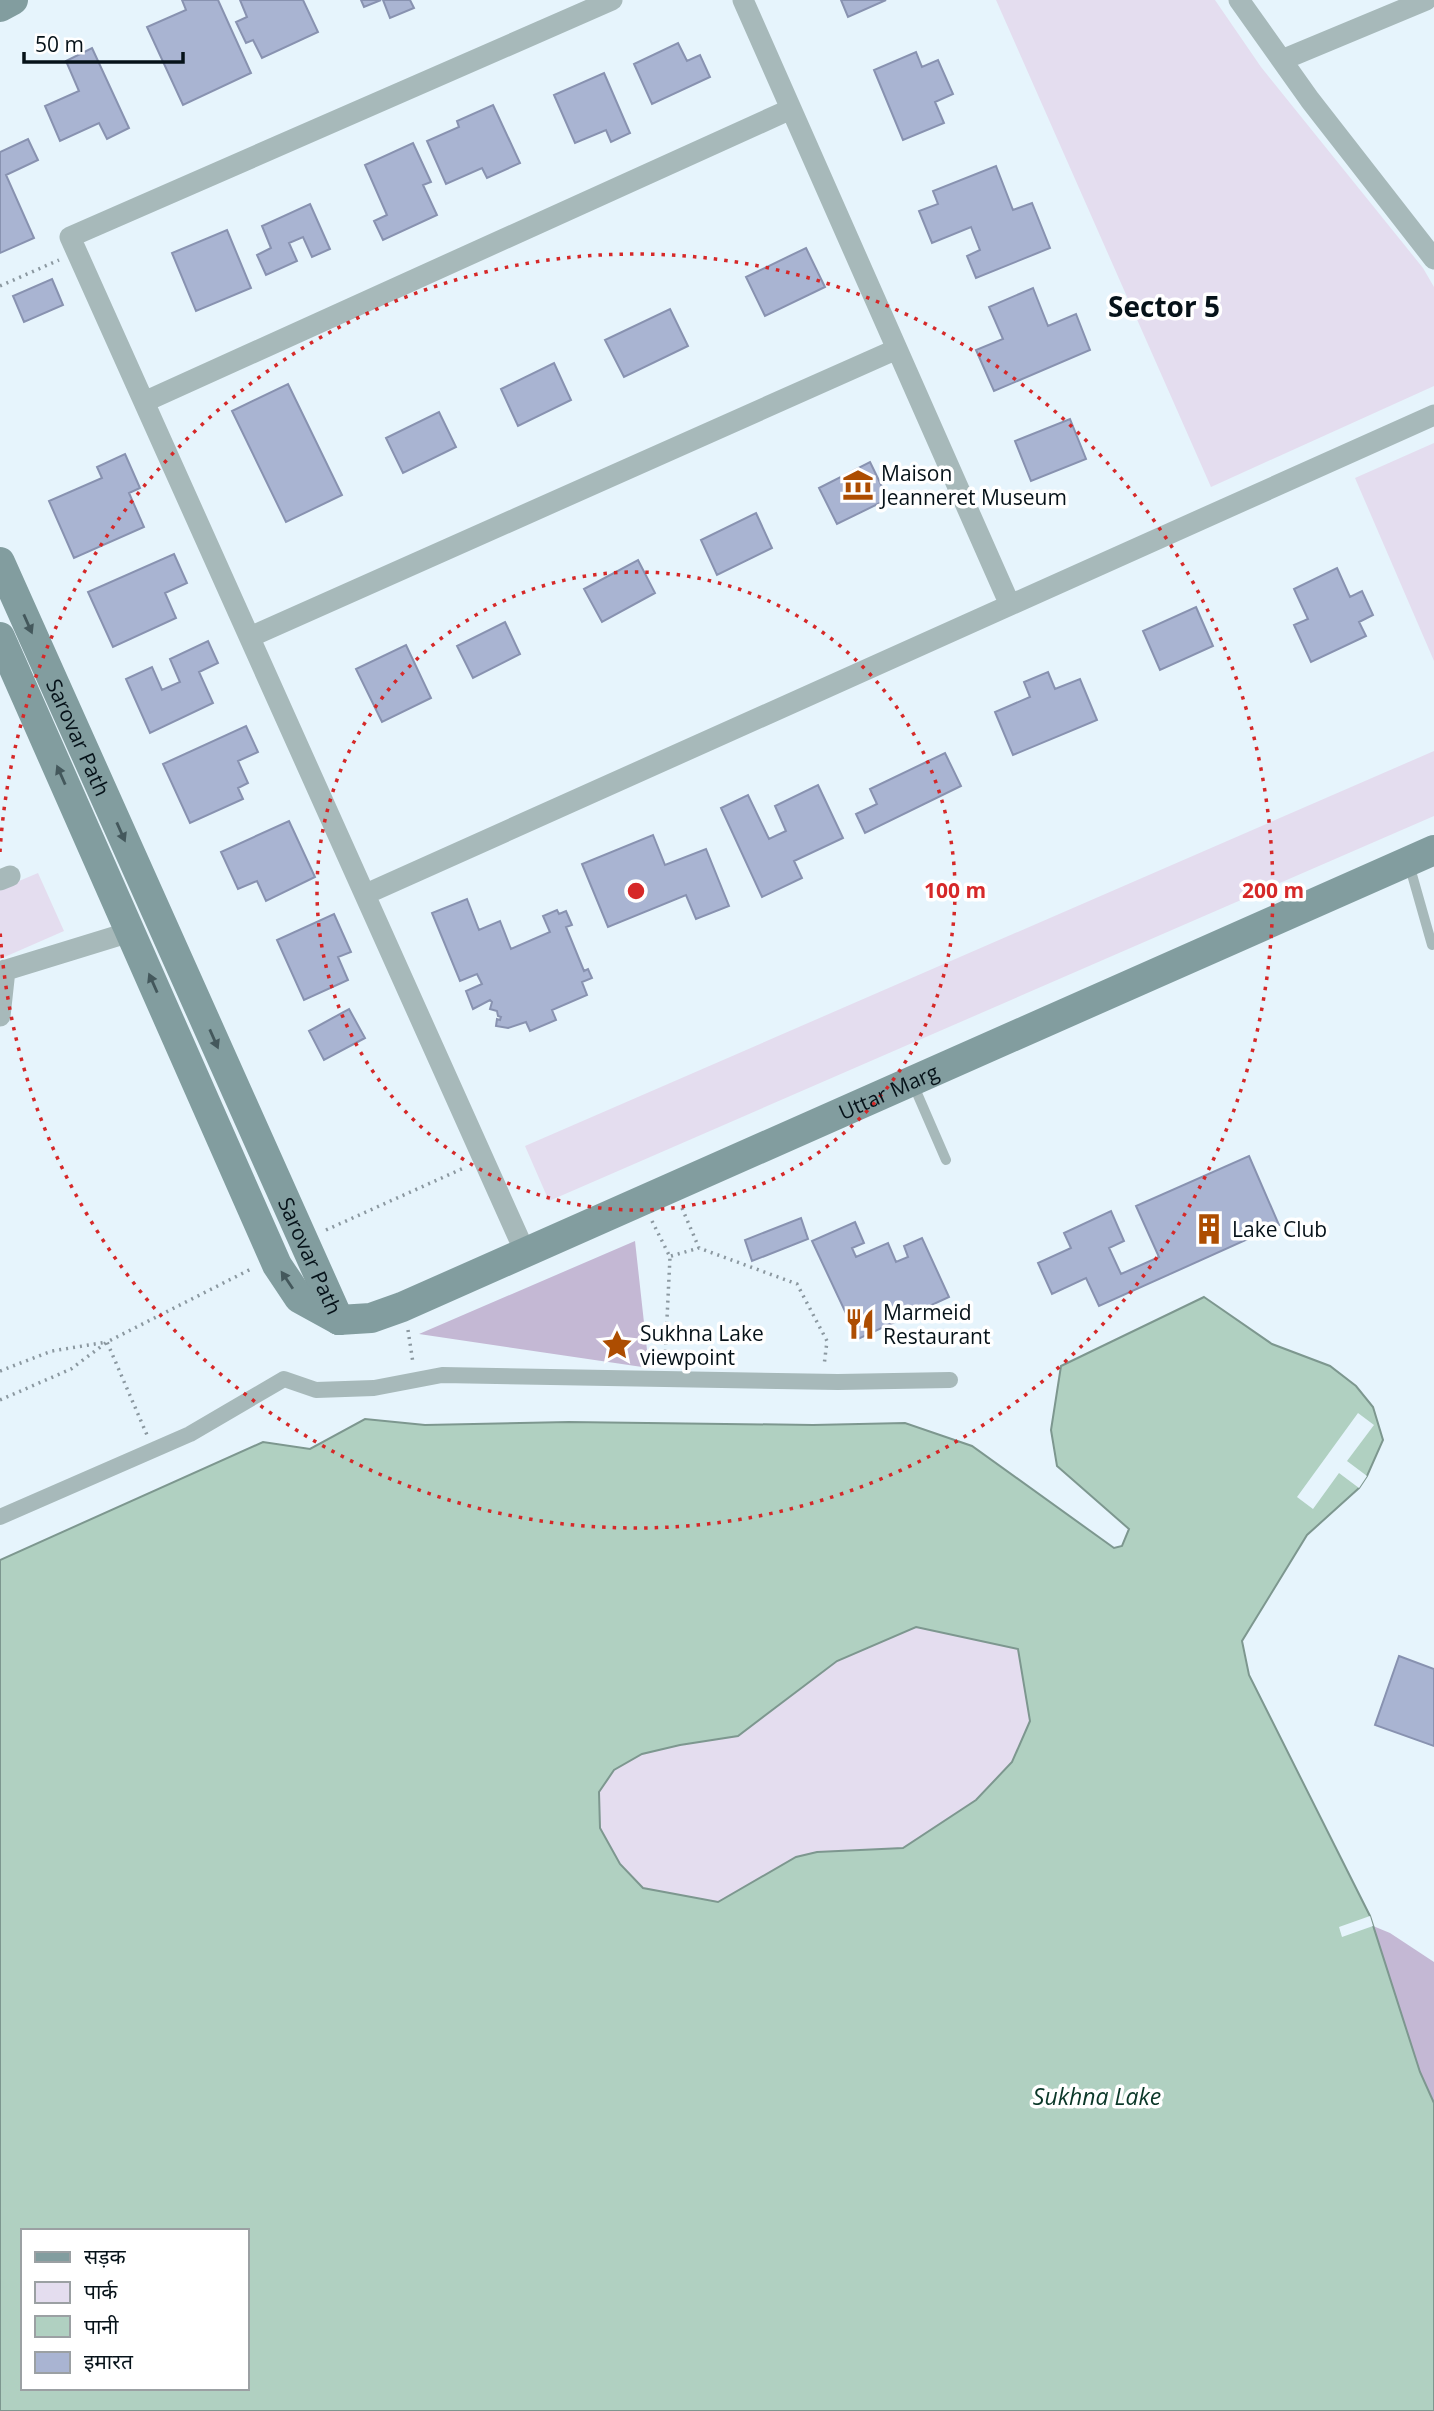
<svg xmlns="http://www.w3.org/2000/svg" width="1434" height="2411" font-family="'Open Sans','Noto Sans Devanagari',sans-serif">
<style>
.green{fill:#e4ddef}
.forest{fill:#c4b8d4}
.water{fill:#b0d0c1;stroke:#7d978f;stroke-width:2;fill-rule:evenodd}
.pier{fill:#e6f4fc}
.building{fill:#a9b4d2;stroke:#8892b0;stroke-width:2}
.lines{fill:none;stroke-linecap:round;stroke-linejoin:round}
.path{stroke:#8b98a0;stroke-width:3.5;stroke-dasharray:2 5;stroke-linecap:butt}
.service{stroke:#a7b9ba;stroke-width:10}
.pedestrian{stroke:#a7b9ba;stroke-width:16}
.minor{stroke:#a7b9ba;stroke-width:21}
.secondary{stroke:#829d9f;stroke-width:30}
.oneway{fill:#44585c}
.ring{fill:none;stroke:#d62828;stroke-width:3.5;stroke-dasharray:3.5 7}
.labels{text-anchor:middle;dominant-baseline:central;stroke-width:7;stroke-linejoin:round;paint-order:stroke}
.poi-label{font-size:21px;fill:#061219;stroke:#fff;text-anchor:start}
.street-label{font-size:21px;fill:#061219;stroke:#fff}
.water-label{font-size:23px;font-style:italic;fill:#0a3728;stroke:#fff}
.district-label{font-size:28px;font-weight:bold;fill:#061219;stroke:#fff}
.centre{fill:#d62828;stroke:#fff;stroke-width:3.5}
.ring-label{font-size:21px;text-anchor:middle;font-weight:bold;fill:#d62828;stroke:#fff;stroke-width:7;stroke-linejoin:round;paint-order:stroke}
</style>
<rect width="100%" height="100%" fill="#e6f4fc"/>
<!-- green -->
<path class="green" d="M996,0H1215L1261,67L1423,268L1434,287V386L1211,487Z
M1434,443V661L1355,478Z
M1434,751V816L549,1201L525,1146Z
M38,873L64,931L0,959V889Z
M916,1627L1018,1649L1030,1721L1012,1762L976,1800L903,1848L817,1852L796,1857L718,1902L643,1888L620,1864L600,1828L599,1792L614,1770L642,1754L680,1745L738,1736L837,1661Z"/>
<!-- forest -->
<path class="forest" d="M635,1241L649,1368L419,1334Z
M1373,1926L1390,1933L1434,1962V2103L1420,2073Z"/>
<!-- water -->
<path class="water" d="M1204,1297L1272,1344L1330,1366L1356,1386L1373,1407L1383,1440L1367,1476L1359,1488L1307,1535L1242,1641L1249,1675L1370,1916L1420,2072L1434,2103V2411H0V1560L263,1442L310,1449L365,1419L425,1425L569,1422L813,1425L905,1423L972,1446L1114,1548L1122,1546L1129,1529L1057,1466L1051,1430L1061,1366ZM916,1627L1018,1649L1030,1721L1012,1762L976,1800L903,1848L817,1852L796,1857L718,1902L643,1888L620,1864L600,1828L599,1792L614,1770L642,1754L680,1745L738,1736L837,1661ZM23,2231H247V2388H23Z"/>
<!-- pier -->
<path class="pier" d="M1358,1413L1374,1425L1347,1461L1367,1476L1359,1488L1339,1473L1313,1509L1297,1497Z
M1370,1916L1373,1926L1342,1937L1339,1927Z"/>
<!-- building -->
<path class="building" d="M182,0H218L251,73L183,105L147,27L186,10Z
M240,0H303L318,32L262,58L253,40L246,43L236,22L247,17Z
M361,0H381L364,7Z
M383,0H410L414,8L390,18Z
M841,0H886L848,17Z
M678,43L687,61L700,55L710,77L652,104L634,64Z
M92,48L129,128L107,139L99,123L60,141L45,106L79,91L66,61Z
M916,52L922,67L938,60L953,94L935,102L944,123L903,140L874,70Z
M604,73L630,133L611,142L606,130L575,143L554,95Z
M493,105L520,163L487,178L482,168L446,184L427,141L459,127L457,121Z
M28,139L38,160L6,175L34,238L0,253V152Z
M413,143L431,182L423,185L437,215L383,240L374,221L387,215L365,165Z
M996,166L1013,210L1032,203L1050,248L976,278L967,256L980,250L971,227L932,243L919,211L938,204L933,191Z
M310,204L330,249L312,257L303,237L289,243L297,261L266,275L257,255L271,248L262,226Z
M227,230L251,288L196,311L172,253Z
M806,248L825,287L765,316L746,277Z
M52,279L63,305L24,322L13,296Z
M1033,288L1048,326L1076,314L1090,350L994,391L976,350L1003,339L989,307Z
M670,309L688,346L624,377L605,340Z
M554,363L571,400L518,426L501,389Z
M288,384L342,495L286,522L232,411Z
M439,412L456,447L403,473L386,438Z
M1070,419L1086,459L1031,481L1015,441Z
M125,454L140,488L129,493L144,527L74,558L49,501L102,478L97,467Z
M870,462L888,499L837,524L819,488Z
M756,513L772,548L717,575L701,540Z
M174,554L187,583L165,593L176,618L113,647L88,592Z
M638,560L655,593L602,622L584,589Z
M1337,568L1350,597L1362,591L1373,615L1359,622L1366,636L1311,662L1294,625L1308,619L1294,589Z
M1196,607L1213,646L1160,670L1143,631Z
M505,622L520,654L473,678L457,646Z
M208,641L218,663L199,672L213,703L150,733L126,679L152,667L162,690L180,682L170,659Z
M406,645L431,698L382,722L356,669Z
M1048,672L1055,689L1080,679L1097,720L1013,755L995,712L1030,697L1024,682Z
M246,726L258,752L238,761L248,783L238,788L243,799L190,823L163,764Z
M945,753L961,786L865,833L856,814L877,804L870,789Z
M818,785L843,838L794,861L802,878L762,897L721,808L748,795L769,839L786,831L775,806Z
M289,821L315,877L266,901L257,881L238,889L221,852Z
M653,835L665,865L706,849L729,906L696,919L686,895L608,927L582,864Z
M467,899L479,930L500,921L511,949L550,932L543,916L557,910L559,914L566,911L572,925L566,927L584,971L588,969L592,978L582,982L587,995L552,1010L556,1020L530,1031L526,1022L508,1028L496,1026L497,1019L500,1020L501,1017L498,1016L497,1011L490,1009L492,1002L490,1000L473,1009L466,991L482,984L477,974L460,981L432,913Z
M334,914L351,952L338,957L348,980L304,1000L277,940Z
M349,1009L365,1038L324,1060L309,1031Z
M1249,1156L1279,1225L1099,1306L1086,1278L1052,1294L1038,1263L1071,1248L1064,1233L1111,1211L1124,1241L1109,1248L1121,1274L1159,1257L1136,1206Z
M801,1218L808,1239L752,1261L745,1240Z
M855,1222L864,1243L852,1248L856,1257L888,1243L896,1262L908,1257L904,1246L922,1238L949,1297L858,1339L812,1241Z
M1399,1656L1434,1669V1746L1375,1725Z"/>
<g class="lines">
<!-- path -->
<path class="path" d="M0,286L59,260
M682,1208L699,1248L797,1284L827,1341L824,1366
M652,1221L670,1257L665,1360
M326,1230L466,1167
M671,1256L699,1248
M408,1330L413,1363
M0,1371L52,1351L107,1342L147,1435
M0,1400L71,1369L107,1342L251,1269"/>
<!-- service -->
<path class="service" d="M1409,864L1432,945
M913,1084L946,1160"/>
<!-- pedestrian -->
<path class="pedestrian" d="M0,1517L190,1434L284,1379L316,1390L374,1388L442,1375L838,1382L950,1380"/>
<!-- minor -->
<path class="minor" d="M743,0L1010,605
M1239,0L1310,100L1434,259
M1282,60L1426,0
M144,402L791,109
M250,637L897,349
M0,880L10,876
M366,894L1434,415
M0,972L130,932
M0,1016L5,970
M525,1252L70,237L612,0"/>
<!-- secondary -->
<g class="secondary">
<path d="M0,7L13,0"/>
<path id="s1" d="M0,562L339,1320"/>
<path d="M0,637L277,1265L299,1298L339,1320"/>
<path id="s2" d="M339,1320L371,1318L402,1307L1434,850"/>
</g>
</g>
<!-- one-way arrows -->
<defs><path id="oneway-solid" d="M-6-.8H1V-3.2L6.5 0L1 3.2V.8H-6Z" transform="scale(1.75)"/></defs>
<g class="oneway">
<use href="#oneway-solid" transform="translate(28 624) rotate(66)"/>
<use href="#oneway-solid" transform="translate(61 775) rotate(-114)"/>
<use href="#oneway-solid" transform="translate(121 832) rotate(66)"/>
<use href="#oneway-solid" transform="translate(153 983) rotate(-114)"/>
<use href="#oneway-solid" transform="translate(214 1039) rotate(66)"/>
<use href="#oneway-solid" transform="translate(287 1280) rotate(-124)"/>
</g>
<!-- distance rings -->
<g class="ring">
<circle cx="636" cy="891" r="319"/>
<path d="M0 852A637 637 0 1 1 0 930"/>
</g>
<!-- icons -->
<defs>
<symbol id="museum-bare" viewBox="-9 -9 18 18"><path d="M0-6L6-3V-2H-6V-3ZM-5-1h2V3h-2ZM-1-1h2V3h-2ZM3-1h2V3H3ZM-6 4H6V6H-6Z" fill="#ad4d01" stroke="#fff" stroke-width="2.5" paint-order="stroke"/></symbol>
<symbol id="building-bare" viewBox="-9 -9 18 18"><path d="M-4-6H4V6H1V3H-1V6H-4ZM-2.5-4.3h1.7v1.8h-1.7ZM.8-4.3h1.7v1.8H.8ZM-2.5-1h1.7V.8h-1.7ZM.8-1h1.7V.8H.8Z" fill="#ad4d01" stroke="#fff" stroke-width="2.5" paint-order="stroke"/></symbol>
<symbol id="restaurant-bare" viewBox="-9 -9 18 18"><path d="M-5-6h1v4h1v-4h1v4h1v-4h1v5L-1.5 .5V6h-2V.5L-5-1ZM5-6V6H3V1.5H1.5Q1.5-4 5-6Z" fill="#ad4d01" stroke="#fff" stroke-width="2.5" paint-order="stroke"/></symbol>
<symbol id="sight-bare" viewBox="-9 -9 18 18"><path d="M0-6L1.8-2.2L6-1.7L2.9 1.2L3.7 5.4L0 3.3L-3.7 5.4L-2.9 1.2L-6-1.7L-1.8-2.2Z" fill="#ad4d01" stroke="#fff" stroke-width="2.5" paint-order="stroke"/></symbol>
</defs>
<g fill-rule="evenodd">
<use href="#museum-bare" x="836" y="463" width="44" height="44"/>
<use href="#building-bare" x="1187" y="1207" width="44" height="44"/>
<use href="#restaurant-bare" x="838" y="1302" width="44" height="44"/>
<use href="#sight-bare" x="595" y="1323" width="44" height="44"/>
</g>
<g class="labels">
<!-- poi labels -->
<g class="poi-label">
<text x="881" y="473">Maison<tspan x="881" dy="24">Jeanneret Museum</tspan></text>
<text x="1232" y="1229">Lake Club</text>
<text x="883" y="1312">Marmeid<tspan x="883" dy="24">Restaurant</tspan></text>
<text x="640" y="1333">Sukhna Lake<tspan x="640" dy="24">viewpoint</tspan></text>
</g>
<!-- street labels -->
<g class="street-label">
<text stroke="none"><textPath href="#s1" startOffset="192">Sarovar Path</textPath></text>
<text stroke="none"><textPath href="#s2" startOffset="597">Uttar Marg</textPath></text>
<text stroke="none"><textPath href="#s1" startOffset="760">Sarovar Path</textPath></text>
</g>
<!-- water labels -->
<g class="water-label">
<text x="1097" y="2096">Sukhna Lake</text>
</g>
<!-- district labels -->
<g class="district-label">
<text x="1164" y="306">Sector 5</text>
</g>
</g>
<circle cx="636" cy="891" r="10" class="centre"/>
<g class="ring-label">
<text x="955" y="898">100 m</text>
<text x="1273" y="898">200 m</text>
</g>
<!-- legend -->
<rect x="21" y="2229" width="228" height="161" fill="#ffffff" stroke="#9ba0a3" stroke-width="2"/>
<rect x="35" y="2252" width="35" height="10" fill="#829d9f" stroke="#9ba0a3" stroke-width="2"/>
<text x="84" y="2264" font-size="21" fill="#061219">सड़क</text>
<rect x="35" y="2282" width="35" height="21" fill="#e4ddef" stroke="#9ba0a3" stroke-width="2"/>
<text x="84" y="2299" font-size="21" fill="#061219">पार्क</text>
<rect x="35" y="2316" width="35" height="21" fill="#b0d0c1" stroke="#9ba0a3" stroke-width="2"/>
<text x="84" y="2334" font-size="21" fill="#061219">पानी</text>
<rect x="35" y="2352" width="35" height="21" fill="#a9b4d2" stroke="#9ba0a3" stroke-width="2"/>
<text x="84" y="2369" font-size="21" fill="#061219">इमारत</text>
<!-- scale -->
<path d="M24 52v10h159v-10" fill="none" stroke="#061219" stroke-width="3.5"/>
<text x="35" y="52" font-size="21" fill="#061219" stroke="#ffffff" stroke-width="5" paint-order="stroke">50 m</text>
</svg>
